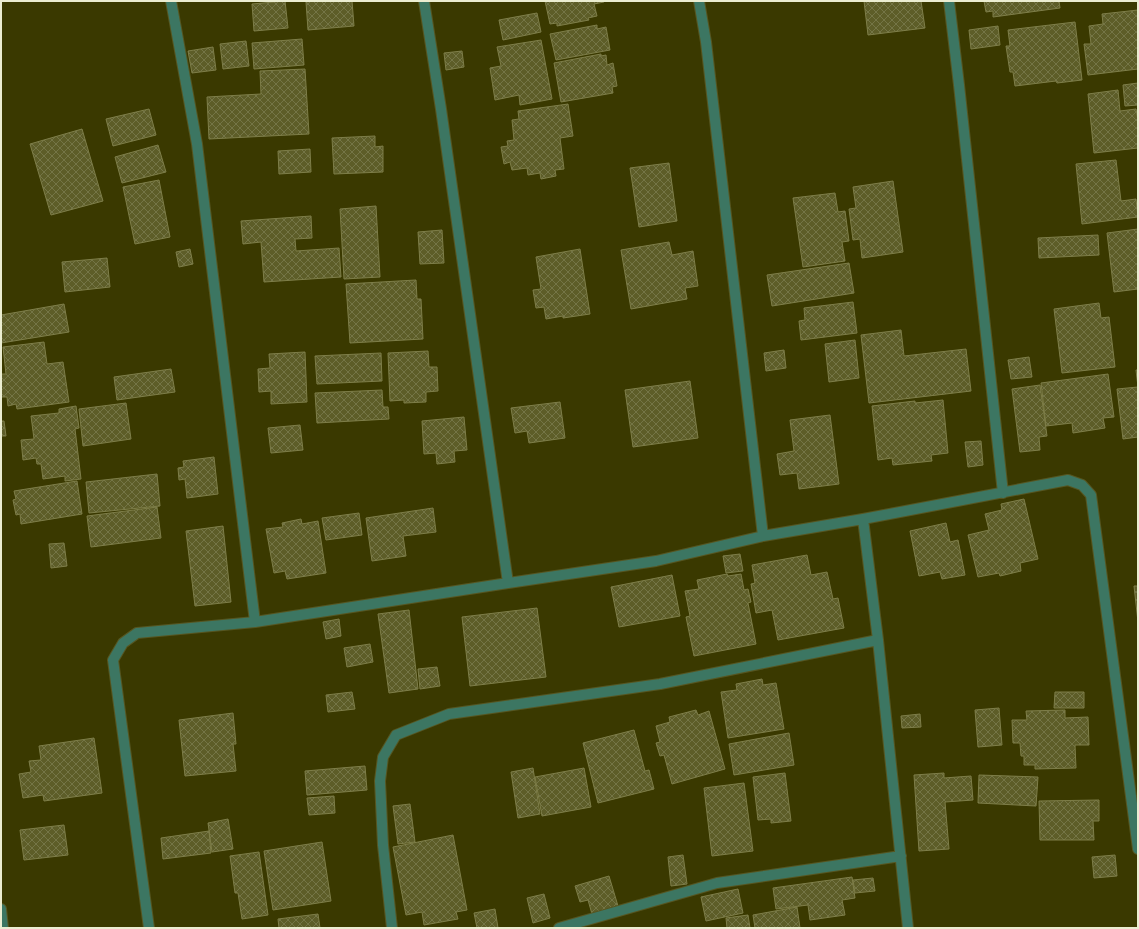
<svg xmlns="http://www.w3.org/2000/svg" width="1139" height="929" font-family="Commissioner,sans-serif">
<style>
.building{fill:url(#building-cross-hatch);stroke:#7e7e49}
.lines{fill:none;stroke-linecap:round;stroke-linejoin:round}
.minor-casing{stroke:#565621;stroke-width:12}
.minor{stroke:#3c7662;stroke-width:10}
</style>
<defs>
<pattern id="building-cross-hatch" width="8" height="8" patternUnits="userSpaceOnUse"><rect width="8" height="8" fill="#5d5d28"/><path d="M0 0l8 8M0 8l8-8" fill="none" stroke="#747546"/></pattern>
</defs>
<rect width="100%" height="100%" fill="#3a3900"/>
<!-- building -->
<path class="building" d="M285,1L288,28L254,31L252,4Z
M315,1H352L354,26L308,30L306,2Z
M545,1H604V2L594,4L597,16L588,18L589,20L557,26V23L550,24Z
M864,1H921L925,28L868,35Z
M984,1H1059L1060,8L993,17V11L986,12Z
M1138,10V69L1088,75L1084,44H1091L1089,26L1103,24L1102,14Z
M537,13L541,32L503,40L499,20Z
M1075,22L1082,80L1057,83L1056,81L1015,86L1013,72H1010L1006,46H1010L1008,30Z
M597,25V29L606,27L610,50L556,60L550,34Z
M998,26L1000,45L971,49L969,30Z
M302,39L304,65L254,69L252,43Z
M541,40L552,99L520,105L519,95L495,100L490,68L501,66L497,47Z
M246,41L249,66L223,69L220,44Z
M213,47L216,70L192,73L188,51Z
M462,51L464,67L446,70L444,53Z
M601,54V56L606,55L607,65L613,63L617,86L612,87L613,93L561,102L554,63Z
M305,69L309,134L209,139L207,97L261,94L260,71Z
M1138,83V105L1125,106L1123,85Z
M1118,90L1120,111L1136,109L1138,120V148L1094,153L1088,94Z
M568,104L573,136L560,138L564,169L555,170L556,176L541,179L540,173L528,175L527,168L512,170L510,162L504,164L501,147L508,146L507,141L514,140L512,120L519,119L518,111Z
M149,109L156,135L113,146L106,119Z
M82,129L103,201L51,215L30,144Z
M375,136V147L383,146V172L334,174L332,138Z
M158,145L166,172L122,183L115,157Z
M310,149L311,172L279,174L278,151Z
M1116,160L1121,201L1136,199L1138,217L1082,224L1076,164Z
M669,163L677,221L639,227L630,168Z
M159,180L170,237L135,244L123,187Z
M893,181L903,252L862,258L860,239L853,240L849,209L856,208L853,187Z
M835,193L838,212L845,211L849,241L842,242L845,261L803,267L793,198Z
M376,206L380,277L344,279L340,209Z
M311,216L312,238L295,239L296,251L339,248L341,277L264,282L261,242L243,244L241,221Z
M1138,229V289L1114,292L1107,233Z
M442,230L444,263L420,264L418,232Z
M1098,235L1099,255L1039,258L1038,238Z
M669,242L672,255L693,251L698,286L685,288L687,299L631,309L621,250Z
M190,249L193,264L179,267L176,252Z
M580,249L590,314L563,318V316L546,319L544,307L536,308L533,290L541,289L536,257Z
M107,258L110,287L65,292L62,262Z
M849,263L854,293L772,306L767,275Z
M416,280L417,299H421L423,339L350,343L346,284Z
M853,302L857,333L801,340L799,321L805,320L804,308Z
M1099,303L1101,318L1109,317L1115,367L1062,373L1054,309Z
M64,304L69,332L1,343V315Z
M901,330L904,356L966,349L971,391L869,403L861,335Z
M855,340L859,378L829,382L825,344Z
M44,342L47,364L63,362L69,402L17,409L16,404L8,406L7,397H1V374H6L3,347Z
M784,350L786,368L766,371L764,353Z
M428,351L429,367H437L438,391L426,392V402L404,403V400L390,401L388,353Z
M305,352L307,402L271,404V391L259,392L258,369L270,368L269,354Z
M381,353L382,381L317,384L315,356Z
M1029,357L1032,377L1011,379L1008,360Z
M171,369L175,392L117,400L114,377Z
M1136,370H1138V437L1123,439L1117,389L1138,387Z
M1108,374L1114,417L1103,418L1105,428L1073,433L1072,423L1046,426L1041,383Z
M690,381L698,438L633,447L625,390Z
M1040,385L1047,436L1039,437L1040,450L1020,452L1012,389Z
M382,390L383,407H388L389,419L317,423L315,393Z
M943,400L948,453L931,455L932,461L893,465L892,458L878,460L872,406L915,401V403Z
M560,402L565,438L529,443L527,431L515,433L511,408Z
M126,403L131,439L83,446L79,409Z
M76,406L79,428L75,429L81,479L65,481V476L43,479L41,464H37L36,458L23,460L21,440L34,439L31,416L59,413V409Z
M830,415L839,484L799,489L797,473L780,475L777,454L794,451L790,420Z
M464,417L467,450L454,451L455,462L437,464L436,453L424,454L422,421Z
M1,421H4L6,436H1Z
M300,425L303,450L271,453L268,428Z
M981,441L983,465L968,467L965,442Z
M214,457L218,494L187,498L185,479L179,480L178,468L184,467L183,461Z
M157,474L160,506L89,513L86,482Z
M77,481L82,514L21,524L20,514L16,515L13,500L16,499L14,491Z
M1024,499L1038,559L1020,563L1021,571L1000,576L999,573L978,577L968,535L989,530L985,514L1002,510L1001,504Z
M157,507L161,538L91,547L87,516Z
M433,508L436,532L403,536L406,556L372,561L366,518Z
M359,513L362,535L326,540L322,518Z
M301,519L302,524L318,521L326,573L287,579L285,571L274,573L266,529L283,527L282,523Z
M946,523L950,542L958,540L965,575L942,579L940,572L919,576L910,531Z
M223,526L231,602L195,606L186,531Z
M64,543L67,566L51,568L49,544Z
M740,554L743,571L726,573L723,556Z
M807,555L811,575L827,572L833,599L838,598L844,628L778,640L772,610L756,613L751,584L755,583L752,565Z
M727,574L728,576L741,574L744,590L748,589L751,602L748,603L756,644L694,656L686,617L690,616L685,591L699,589L697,580Z
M672,575L680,616L619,627L611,587Z
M1134,586H1138V622Z
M537,608L546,677L470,686L462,617Z
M409,610L418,689L389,693L378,614Z
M339,619L341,636L326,639L323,622Z
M370,644L373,662L347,667L344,648Z
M437,667L440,686L420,689L418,669Z
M762,679L763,685L776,683L784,729L728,738L721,692L737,690L736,684Z
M352,692L355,709L328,712L326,695Z
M1055,692H1084V708H1054Z
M999,708L1002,745L978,747L975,710Z
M696,710L698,715L709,711L725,769L672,784L664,755L660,756L656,743L660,742L656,726L670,722L669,717Z
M1065,710V718L1088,717L1089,745H1075L1076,768L1035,769V765H1024V756H1021L1020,743H1013L1012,720H1027L1026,711Z
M233,713L236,744H233L236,771L185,776L179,720Z
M920,714L921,727L902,728L901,716Z
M634,730L645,771L649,770L654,789L598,803L583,743Z
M789,733L794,765L734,775L729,744Z
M94,738L102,793L44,801L43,795L23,798L19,774L31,772L29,761L41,760L39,746Z
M365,766L367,790L307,795L305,771Z
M533,768L540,814L518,818L511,772Z
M584,768L591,807L542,816L535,777Z
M785,773L791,821L771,823V819L758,820L753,777Z
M944,773V778L971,776L973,800L945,802L949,849L919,851L914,775Z
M979,775L1038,777L1036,806L978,803Z
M744,783L753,851L712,856L704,788Z
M334,796L335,813L309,815L307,798Z
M1099,800V821H1093L1094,840H1040L1039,801Z
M410,804L415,842L398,844L393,806Z
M228,819L233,849L212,852L208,823Z
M64,825L68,855L24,860L20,830Z
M209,831L211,853L163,859L161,838Z
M453,835L467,910L456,912L458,919L424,925L422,912L406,915L393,847Z
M322,842L331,901L273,910L264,851Z
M259,852L268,915L242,919L238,893H235L230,856Z
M683,855L687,884L671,886L668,857Z
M1115,855L1117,876L1094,878L1092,857Z
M609,876L618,906L592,914L588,900L580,902L575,886Z
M852,877L855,898L842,900L845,915L810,920L808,905L776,909L773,888Z
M873,878L875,891L855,893L853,880Z
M738,889L743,913L706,921L701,897Z
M544,894L550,918L533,923L527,898Z
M797,907L800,928H755L753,915Z
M495,909L498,928H477L474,913Z
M318,914L320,928H279L278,919Z
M748,915L750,928H727L726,918Z"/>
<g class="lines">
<defs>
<path id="minor" d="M171,1L197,144L255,622
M424,1L441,109L508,583
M699,1L706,42L763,536
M949,1L959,85L1003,493
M863,519L878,640L908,928
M1,909L3,928
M149,928L113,660L123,643L137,633L255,622L508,583L656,561L763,536L863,519L1068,480L1082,485L1091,495L1138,849
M392,928L383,845L380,781L383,757L396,735L449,714L660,684L878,640
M559,928L717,883L901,856"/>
</defs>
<!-- minor casing -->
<use href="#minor" class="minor-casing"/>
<!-- minor -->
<use href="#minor" class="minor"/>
</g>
<!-- border -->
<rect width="1139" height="929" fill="none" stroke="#ebedd1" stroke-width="4"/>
</svg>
